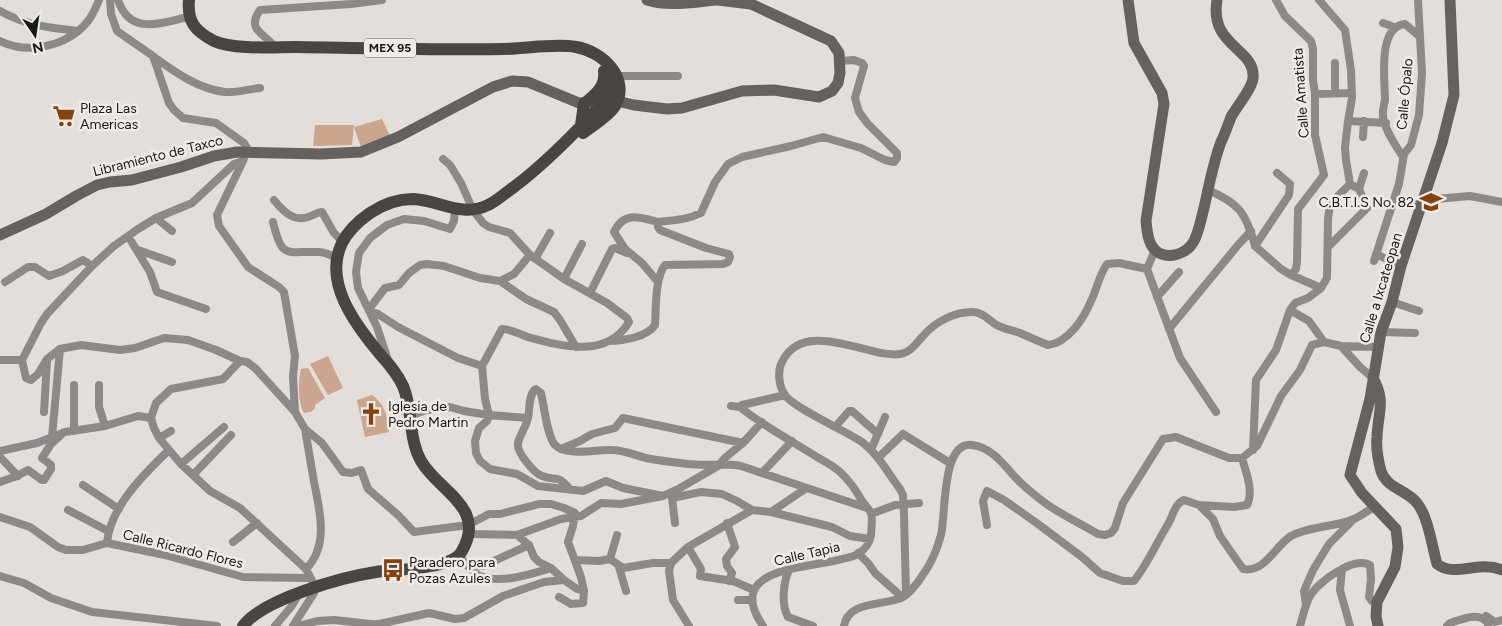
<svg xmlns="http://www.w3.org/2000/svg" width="1502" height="626" font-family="Figtree,sans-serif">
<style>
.green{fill:#cba58d}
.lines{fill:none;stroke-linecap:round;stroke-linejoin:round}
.street{stroke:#8c8a88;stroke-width:8}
.secondary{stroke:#65615f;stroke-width:11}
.primary{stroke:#494543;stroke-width:12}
.labels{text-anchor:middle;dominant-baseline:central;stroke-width:5;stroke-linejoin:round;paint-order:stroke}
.shield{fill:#f1ebe8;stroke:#5a5755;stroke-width:1}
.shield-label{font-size:12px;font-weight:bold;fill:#1a1816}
.street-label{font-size:14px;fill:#1a1816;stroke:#f1ebe8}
.poi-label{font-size:14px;fill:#1a1816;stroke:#f1ebe8;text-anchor:start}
</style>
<rect width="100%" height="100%" fill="#e4deda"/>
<!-- green -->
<path class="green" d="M382,119L390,136L361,147L354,127Z
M315,125H354L352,145L313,146Z
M328,356L343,388L328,395L310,364Z
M308,368L325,398L315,405V408L311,412L304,413C298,404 298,380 301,369Z
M372,395C386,405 387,416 389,432L365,437L357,400Z"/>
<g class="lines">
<!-- street -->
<path class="street" d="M118,0C130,36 161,23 188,17
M1276,0L1285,16L1311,41L1313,49V80L1315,94V135L1324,175L1298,209L1297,262L1296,269L1291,275
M0,11C27,26 48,27 77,31
M1383,23L1394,27
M0,41C29,55 68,46 88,21C93,15 96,7 99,0
M275,47C264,33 246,30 260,10L351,4L382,0
M154,57C175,72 198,89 225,92C236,93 249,89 260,88
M617,76H678
M1335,93V63
M1315,94L1352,93
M1348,121L1386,123
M1363,137L1364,121
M1403,157C1396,146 1384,129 1383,116C1382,111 1384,105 1385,100C1385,80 1377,27 1405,24L1419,36
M443,159L450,165L461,183L473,210L483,223L489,227L510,233L530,255L564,279L607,303L627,318L629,322C607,359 561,346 528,337C519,334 511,329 502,329L482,366L485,399L489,415L487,421L479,428L475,441L476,453L480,461L490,469L517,474L538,486L583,491L606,481L623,488L663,496
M243,161L217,215L219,226L248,267L279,287L284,292L295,356L293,376L295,412
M1359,189L1364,173
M1208,190C1239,203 1246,213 1255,246
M1396,195L1398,198L1422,205
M1436,199L1470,196L1502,202
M274,200C283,211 293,222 308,217C313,216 317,212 322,212L334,233L343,242
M156,218L172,231
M273,222C282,260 286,251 319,252C325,252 332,256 338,258
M658,222C639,217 624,211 614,232L625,249L642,263L658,282
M128,236L150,272L157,292L206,309
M1255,246L1289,195L1290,184L1277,173
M1255,246L1281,269L1291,275L1321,288
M1328,247L1367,208L1359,189L1350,184
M138,250L172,262
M1155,250L1147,269L1180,358L1216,412
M1376,254L1401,266
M535,259L550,233
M1374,261L1399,184L1404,154L1411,145L1419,115L1422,73L1418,0
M564,279L582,244
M500,281L526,299L554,312L560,320L576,347
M5,282L28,267H35L49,276L63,271L83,260L92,266
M590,293L612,249L615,248L627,253
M1157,297L1179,272
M1392,302L1419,311
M369,309L385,288L399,285L409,273L420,265L427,264L444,266L480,278L500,281L514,274L530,255
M1290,310L1309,321L1324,342
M370,312L378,314L398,327L458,358L482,366
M1169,329L1238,245L1251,231
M1381,332L1415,333
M609,341C623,341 647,337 655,325C656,309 655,277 665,265L723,264L728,262L730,257L729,254L706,248L660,230L658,227V222C673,220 687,220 701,213L715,182L728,164L742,157L791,146L823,137L861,148L885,160L894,162L897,158V153L868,124L859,112L855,98L864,66L862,63L854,60L840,61
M1341,346L1360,367L1373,378
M0,360H22
M22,360L26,378L31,380L38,374L47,359L60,349L81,345L120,350L135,348L164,338L188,340L216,350L240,361L247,362L255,368L295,412L305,429L322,443L343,472L352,473L361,470L368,489L398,515L414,532L468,525L489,514H500L539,504H551L564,508L575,513L573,526L568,542L581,577L584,591L583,603L571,604L559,597
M22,360L41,323L47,314L92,266L114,246L138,229L156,218L192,203L234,164L243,161L247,148L244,143L216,123L183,118L174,110L169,103L153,56L117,31L111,14L110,0
M388,360L377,327L358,288L356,272L359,253L370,238L387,225L404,219L424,221L450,229L454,221L455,209
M240,361L223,379L171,389L156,403L151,418L154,428L159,438L181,464L210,491L240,508L306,569L315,586L314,593L293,626
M74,385V431
M99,385V407L105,426
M731,406L740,407C763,426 792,441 817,457C824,461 832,465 839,471C848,479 856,490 862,501C865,505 869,509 871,513C873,518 871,530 871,536C870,543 864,550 858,554C828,570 718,560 763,626
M740,407L742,405L785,395
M44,412L47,361
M410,416L426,410L450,407L464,411L489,415L528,418
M836,426L849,411H852L878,434
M305,429C308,446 311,464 314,482C320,511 329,546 306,569
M903,434L950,463
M52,437L60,349
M159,438L171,431
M561,449L580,441L592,434L615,428L623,418L743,443
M871,450L885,417
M1253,450L1256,380L1276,350L1290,310L1295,303L1308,298L1321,288L1327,278L1328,219L1330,204L1350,184L1346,160L1345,147L1348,121L1352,98L1351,70L1345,30L1319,0
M0,451L37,443L65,432L105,426L138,416L151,418
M0,457L18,476
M878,458L903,434
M181,464L224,427
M762,473L792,441
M193,475L231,435
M0,482L17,476L28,470L42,480H44L51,469V465L42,458L51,444L61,435
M83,485L119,509
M569,488C555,473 557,482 542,476C534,473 516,452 518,443C520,435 526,427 528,418C530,410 528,394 536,389L541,393C544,405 547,436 555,445C567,457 597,449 612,450C623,450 635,455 646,458C659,461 674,462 688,464C706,466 724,463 741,466L867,508
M670,493L672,498L701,492L722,494L737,501L752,510L771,512L832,527L850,536L870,539
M672,498L675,523
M1199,505L1234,507L1247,505C1254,491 1246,473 1242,458
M68,510L108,531
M771,512L805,489
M871,514L895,505L919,503
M0,517L30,527L58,547L66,550H83L107,543L165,555L243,577L310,578
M727,523L735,547L726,559L727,566L732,573L729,581
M987,525L983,501L987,491L1004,500L1038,524L1082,557L1100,573L1123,581H1134C1147,565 1156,544 1167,526C1173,517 1174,504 1184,500L1199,505L1213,519L1220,536L1243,569C1265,573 1275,546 1291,536C1309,526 1336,527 1354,519C1361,516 1367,511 1374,507
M469,534L517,535L561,519L581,516L601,503L621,504L663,496L680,488L718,466L726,457L743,443L762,422
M517,535L529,545L534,557L539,562L551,568L564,580L577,589L584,591
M233,542L257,523
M107,543C110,507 144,474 169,450
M688,547L701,569L700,576L733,581L754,590
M858,553L868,563L875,573L902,597
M459,556C465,562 471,571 478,575C499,585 531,574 551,568
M610,559L617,535
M576,560L599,561L610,559L623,568L653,563H671
M467,565L483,566L529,545
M619,567L626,591
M790,568C783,581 781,604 788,617L813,626
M1342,569L1340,590L1350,626
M0,576L24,583L51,598L92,612L217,626
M906,594L904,514L903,495L900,489C888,473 878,454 862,442C846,431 792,407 785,395C779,387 777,371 782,362C800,324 850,347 881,353C889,354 896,356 904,353C913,350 916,343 923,336C935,322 954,312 972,312C982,312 988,319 995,324C1003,329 1012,330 1020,333C1029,337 1038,341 1048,345C1068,343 1084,318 1091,301C1097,289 1099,275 1107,264L1119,263L1147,269
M738,600H752
M1306,605L1304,591L1313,570L1329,544L1352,521
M1485,618L1486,616L1495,622L1502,620
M375,625L429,613L455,619L464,618L503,596L544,582L564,580
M275,626L291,607L299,594
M298,626L317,621L334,620L380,625
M689,626L673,600L669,571L671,563L688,547L752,510
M844,626C848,601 881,606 901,598C908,595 918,583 922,576C931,564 937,550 941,535C946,516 941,441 972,445C993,448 1003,464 1016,478C1025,488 1035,495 1045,503C1062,515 1081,524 1098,534L1105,535L1111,533L1115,528L1123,503L1163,439L1176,437L1229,458H1242L1257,446L1281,396L1300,370L1312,345L1324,342L1341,346L1378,347
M1300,626C1303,616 1305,605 1310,596C1318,582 1353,556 1370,565L1371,579L1369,597L1372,601L1377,602
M1447,626L1450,623C1463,619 1479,611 1488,623V626"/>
<!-- secondary -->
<path class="secondary" d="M647,0C670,7 693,2 716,0
M1128,0L1134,43L1162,93L1164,104L1146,221C1147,231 1148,243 1155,250C1167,261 1187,254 1194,241C1199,231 1201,219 1204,208C1209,186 1213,163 1221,142C1225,134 1228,125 1231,117C1237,106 1252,89 1253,78C1256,48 1209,47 1217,0
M608,99L634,105L667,109L682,108L742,91L774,90L819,97L832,91L838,83L840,73L839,53L831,41L751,4L718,0
M0,235L46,214L76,196L97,185L110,182L132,180L181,167L214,156L237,152L321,154L361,152L398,137L493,87L512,81L528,82L579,103L592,102
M1373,378C1386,401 1378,412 1377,437C1376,447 1378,460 1381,471C1387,489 1406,489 1417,503C1428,516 1432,546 1437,564C1455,578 1479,560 1502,570
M1378,626L1376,616L1377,602L1395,567L1398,547L1396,529L1362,493L1350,475L1370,399L1381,332L1392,302L1401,266L1442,143L1454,95L1450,0"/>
<!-- primary -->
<path class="primary" d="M189,0C187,22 195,31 214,41C234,50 274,47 296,47C366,48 435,50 504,49C527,49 553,43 576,47C602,51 631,78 615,106C608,117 593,125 583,133
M581,125L584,104C595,95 606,87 604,71
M243,626C263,599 343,577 376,572C396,569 452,570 462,551C487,507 439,492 421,461C408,438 413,409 403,386C397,373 388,363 379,353C355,324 323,282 342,243C348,231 360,220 370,213C382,205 398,199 413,199C439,200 462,218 488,205C497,201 505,193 514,187C546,163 576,132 603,103L610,92L612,70"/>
</g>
<!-- icons -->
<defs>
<symbol id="supermarket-bare" viewBox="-9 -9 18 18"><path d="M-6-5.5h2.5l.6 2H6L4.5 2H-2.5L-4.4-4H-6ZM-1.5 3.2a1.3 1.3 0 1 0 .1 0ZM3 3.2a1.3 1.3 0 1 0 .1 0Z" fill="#84430d" stroke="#f1ebe8" stroke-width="2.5" paint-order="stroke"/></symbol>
<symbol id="school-bare" viewBox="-9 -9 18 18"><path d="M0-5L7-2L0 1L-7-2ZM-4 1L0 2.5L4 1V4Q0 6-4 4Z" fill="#84430d" stroke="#f1ebe8" stroke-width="2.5" paint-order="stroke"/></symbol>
<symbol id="church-bare" viewBox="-9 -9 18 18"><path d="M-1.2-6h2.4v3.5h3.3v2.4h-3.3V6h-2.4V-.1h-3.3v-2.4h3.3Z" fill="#84430d" stroke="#f1ebe8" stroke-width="2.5" paint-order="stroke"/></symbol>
<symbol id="bus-bare" viewBox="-9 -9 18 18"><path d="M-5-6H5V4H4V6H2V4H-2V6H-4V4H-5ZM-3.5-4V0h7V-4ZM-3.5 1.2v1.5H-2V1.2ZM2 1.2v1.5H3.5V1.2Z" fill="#84430d" stroke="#f1ebe8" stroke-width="2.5" paint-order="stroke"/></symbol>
</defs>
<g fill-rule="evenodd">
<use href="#supermarket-bare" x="48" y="100" width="32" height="32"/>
<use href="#school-bare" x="1415" y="186" width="32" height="32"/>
<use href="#church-bare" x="355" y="398" width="32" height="32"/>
<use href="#bus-bare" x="377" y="554" width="32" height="32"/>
</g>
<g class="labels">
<!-- shield labels -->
<rect class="shield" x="364" y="38.5" width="52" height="19" rx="4"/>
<g class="shield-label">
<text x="390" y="48">MEX 95</text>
</g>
<!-- street labels -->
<g class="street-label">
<text transform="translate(1301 93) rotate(-94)">Calle Amatista</text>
<text transform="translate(1405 94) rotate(-85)">Calle Ópalo</text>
<text transform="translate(158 156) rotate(-14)">Libramiento de Taxco</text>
<text transform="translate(1381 288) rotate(-73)">Calle a Ixcateopan</text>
<text transform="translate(183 549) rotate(14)">Calle Ricardo Flores</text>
<text transform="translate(807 554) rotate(-13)">Calle Tapia</text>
</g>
<!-- poi labels -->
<g class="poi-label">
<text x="80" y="108">Plaza Las<tspan x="80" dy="16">Americas</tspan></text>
<text x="1414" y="202" text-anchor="end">C.B.T.I.S No. 82</text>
<text x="388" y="406">Iglesia de<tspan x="388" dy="16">Pedro Martin</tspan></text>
<text x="409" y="562">Paradero para<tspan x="409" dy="16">Pozas Azules</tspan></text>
</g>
</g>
<!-- north arrow -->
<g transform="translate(35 35) rotate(167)" stroke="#f1ebe8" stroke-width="4" paint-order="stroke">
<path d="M0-4L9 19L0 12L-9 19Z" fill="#1a1816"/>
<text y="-8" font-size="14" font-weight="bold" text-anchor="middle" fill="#1a1816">N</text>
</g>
</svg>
